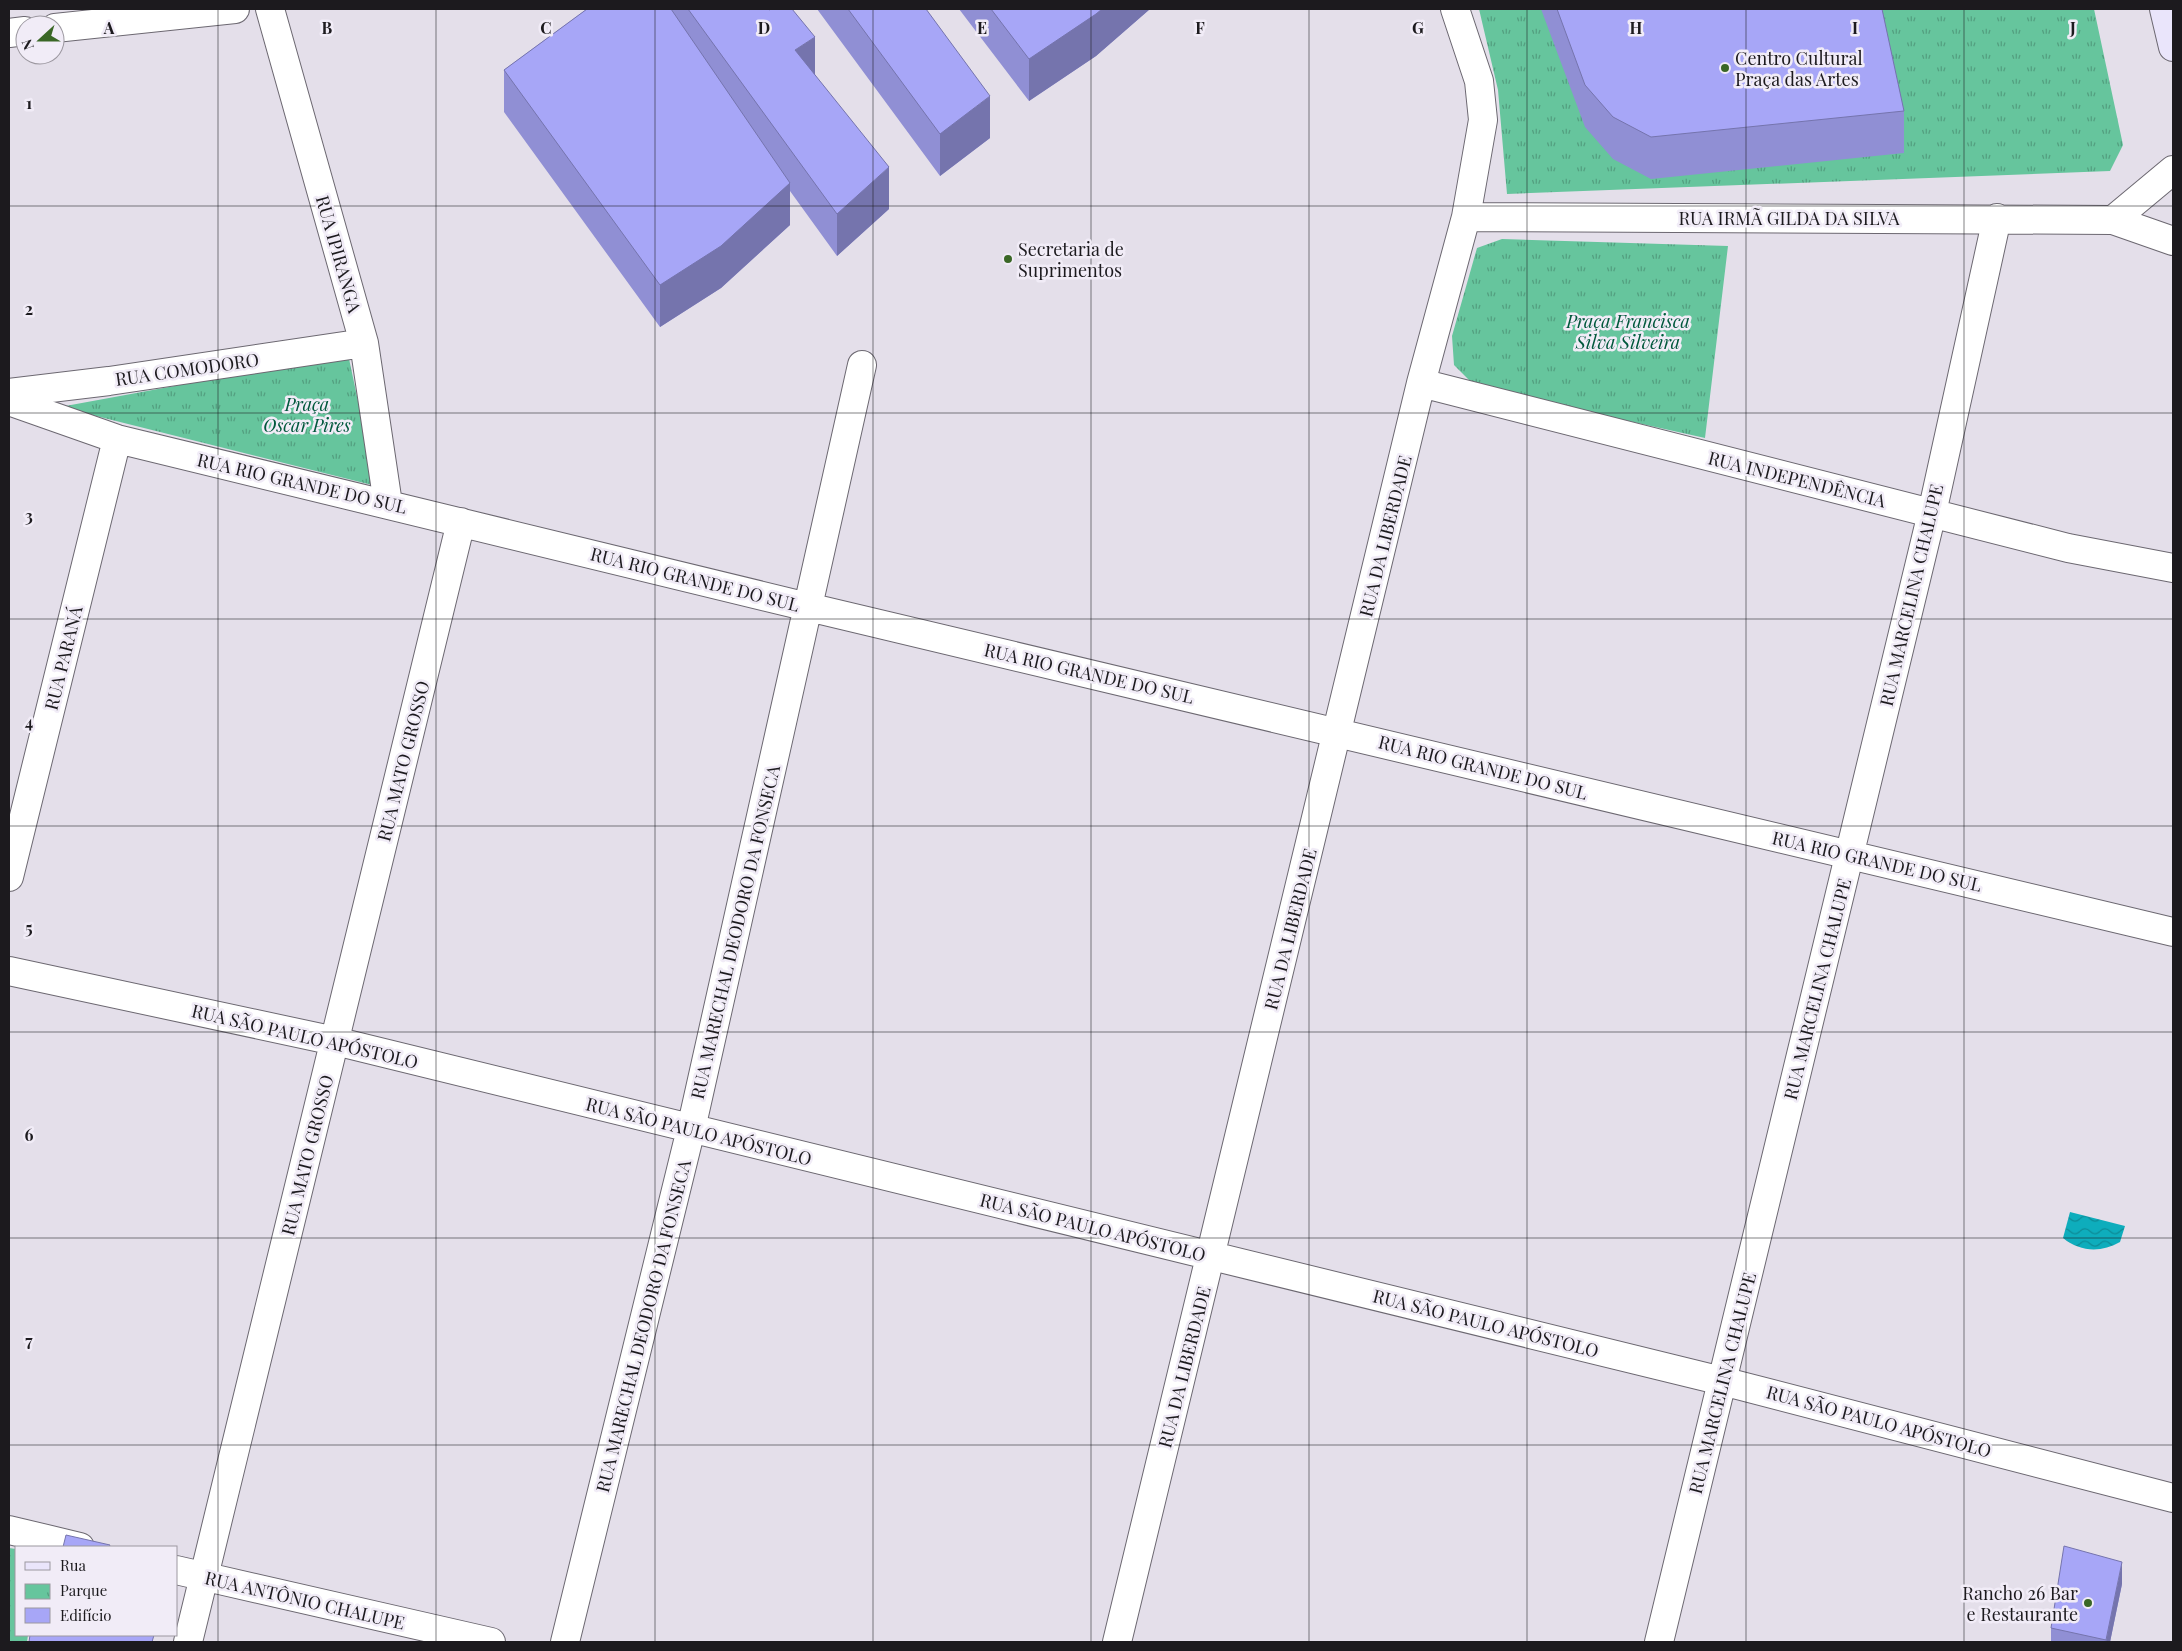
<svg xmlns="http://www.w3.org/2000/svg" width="2182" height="1651" font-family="'Playfair Display',serif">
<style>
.park{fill:url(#park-tufts)}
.water{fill:url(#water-waves)}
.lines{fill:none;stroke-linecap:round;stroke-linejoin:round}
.minor-casing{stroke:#6c6871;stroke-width:30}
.secondary-casing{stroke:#6c6871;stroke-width:30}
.minor{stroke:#fff;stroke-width:28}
.secondary{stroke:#eae5fb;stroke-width:28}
.wall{fill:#908fd4}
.shaded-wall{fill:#7574ad}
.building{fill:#a7a6f7;stroke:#7574ad}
.grid{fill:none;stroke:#1c1a1e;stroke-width:1;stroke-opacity:0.55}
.poi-dot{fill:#3a6726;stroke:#f1ecf7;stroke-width:2}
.labels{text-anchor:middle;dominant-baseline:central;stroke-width:5;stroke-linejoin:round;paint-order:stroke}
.poi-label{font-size:18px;fill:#1c1a1e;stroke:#f1ecf7;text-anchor:start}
.street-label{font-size:18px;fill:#1c1a1e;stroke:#f1ecf7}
.park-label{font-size:18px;font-style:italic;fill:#00583c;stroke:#f1ecf7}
.grid-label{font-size:16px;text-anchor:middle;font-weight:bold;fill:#1c1a1e;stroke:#f1ecf7;stroke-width:5;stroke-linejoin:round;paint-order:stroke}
</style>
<defs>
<pattern id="park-tufts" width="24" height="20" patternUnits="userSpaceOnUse" patternTransform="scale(1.25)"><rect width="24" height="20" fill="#66c59d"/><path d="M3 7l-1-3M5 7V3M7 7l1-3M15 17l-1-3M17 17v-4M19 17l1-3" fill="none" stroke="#539f7f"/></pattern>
<pattern id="water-waves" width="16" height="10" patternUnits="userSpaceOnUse" patternTransform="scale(1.25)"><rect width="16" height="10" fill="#0eadbc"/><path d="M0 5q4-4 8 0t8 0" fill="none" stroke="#0d8c98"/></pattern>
</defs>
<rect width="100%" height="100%" fill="#e4dfea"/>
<!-- park -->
<path class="park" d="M1479,9H2094L2123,145L2110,171L1507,194L1498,90Z
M1502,239L1728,246L1705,438L1476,387L1454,365L1452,336L1477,248Z
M348,354L376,486L60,407Z
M9,1548L16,1549V1635H28L27,1642H9Z"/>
<!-- water -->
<path class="water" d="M2070,1212L2125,1226L2120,1242C2101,1253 2080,1252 2063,1238Z"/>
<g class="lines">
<defs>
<path id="minor" d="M270,9L364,343L388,504
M55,28L235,9
M9,33L25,31
M1466,217L2113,220L2173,241
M2113,220L2173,170
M1421,383L2068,548L2173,568
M9,393L109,381L364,343
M9,401L117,439L808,607L2173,932
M9,877L117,439
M9,971L335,1041L1722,1381L2173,1498
M9,1530L80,1547
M176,1570L491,1642
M188,1642L461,522
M565,1642L691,1129L862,365
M1117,1642L1421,383L1466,217L1483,120L1479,81L1455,9
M1659,1642L1932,513L1997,218"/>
<path id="secondary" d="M2164,9L2173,47"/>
</defs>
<!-- minor casing -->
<use href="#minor" class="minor-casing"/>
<!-- secondary casing -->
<use href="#secondary" class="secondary-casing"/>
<!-- minor -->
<use href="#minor" class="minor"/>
<!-- secondary -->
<use href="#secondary" class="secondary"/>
</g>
<!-- wall -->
<path class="wall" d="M587,9H768L815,75L889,209L837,256L790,191V225L721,288L660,327L504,112V70Z
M817,9H926L990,138L940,176Z
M959,9H1150L1096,56L1029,101Z
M1541,9H1882L1904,111V153L1651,179L1613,159L1585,127Z
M2122,1584L2110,1642H2051V1628Z"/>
<!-- shaded-wall -->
<path class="shaded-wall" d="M1102,9H1150L1096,56L1029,101V59Z
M815,37V79L795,50Z
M990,96V138L940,176V134Z
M889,167V209L837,256V214Z
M790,183V225L721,288L660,327V285Z
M2122,1562V1584L2110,1642H2106Z"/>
<!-- building -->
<path class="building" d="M587,9H671L790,183L721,246L660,285L504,70Z
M688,9H768L769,10L771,9H792L815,37L795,50L889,167L837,214Z
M848,9H926L990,96L940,134Z
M991,9H1102L1096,14L1029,59Z
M1557,9H1882L1904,111L1651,137L1613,117L1585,85Z
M66,1535L110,1545L109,1547H63Z
M2064,1546L2122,1562L2106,1640L2051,1628Z
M30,1635H154L152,1642H29Z"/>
<!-- grid -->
<path class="grid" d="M218,9V1642M436,9V1642M655,9V1642M873,9V1642M1091,9V1642M1309,9V1642M1527,9V1642M1746,9V1642M1964,9V1642M9,206H2173M9,413H2173M9,619H2173M9,826H2173M9,1032H2173M9,1238H2173M9,1445H2173"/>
<!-- markers -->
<g class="poi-dot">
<circle cx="1725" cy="68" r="5"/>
<circle cx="1008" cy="259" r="5"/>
<circle cx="2088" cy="1603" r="5"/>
</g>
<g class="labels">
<!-- poi labels -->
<g class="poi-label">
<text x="1735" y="58">Centro Cultural<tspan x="1735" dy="21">Praça das Artes</tspan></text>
<text x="1018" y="249">Secretaria de<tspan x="1018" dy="21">Suprimentos</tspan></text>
<text x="2078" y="1593" text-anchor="end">Rancho 26 Bar<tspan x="2078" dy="21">e Restaurante</tspan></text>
</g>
<!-- street labels -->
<g class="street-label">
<text x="1789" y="218">RUA IRMÃ GILDA DA SILVA</text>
<text transform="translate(339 254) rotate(74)">RUA IPIRANGA</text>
<text transform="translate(187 369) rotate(-8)">RUA COMODORO</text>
<text transform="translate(1797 479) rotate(14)">RUA INDEPENDÊNCIA</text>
<text transform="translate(302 483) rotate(13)">RUA RIO GRANDE DO SUL</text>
<text transform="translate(1385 536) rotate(-76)">RUA DA LIBERDADE</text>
<text transform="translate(695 579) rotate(14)">RUA RIO GRANDE DO SUL</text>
<text transform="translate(1911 595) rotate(-77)">RUA MARCELINA CHALUPE</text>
<text transform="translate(63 658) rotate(-76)">RUA PARANÁ</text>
<text transform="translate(1089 673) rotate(13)">RUA RIO GRANDE DO SUL</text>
<text transform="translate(403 761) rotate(-76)">RUA MATO GROSSO</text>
<text transform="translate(1483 767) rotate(14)">RUA RIO GRANDE DO SUL</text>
<text transform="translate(1877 861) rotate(13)">RUA RIO GRANDE DO SUL</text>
<text transform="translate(1290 929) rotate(-76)">RUA DA LIBERDADE</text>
<text transform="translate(735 932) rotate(-77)">RUA MARECHAL DEODORO DA FONSECA</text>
<text transform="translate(1817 989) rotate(-76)">RUA MARCELINA CHALUPE</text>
<text transform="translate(305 1036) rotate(13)">RUA SÃO PAULO APÓSTOLO</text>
<text transform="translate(699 1131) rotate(14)">RUA SÃO PAULO APÓSTOLO</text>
<text transform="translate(307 1155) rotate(-76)">RUA MATO GROSSO</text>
<text transform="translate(1093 1227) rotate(14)">RUA SÃO PAULO APÓSTOLO</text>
<text transform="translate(1486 1323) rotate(14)">RUA SÃO PAULO APÓSTOLO</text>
<text transform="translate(643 1326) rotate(-76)">RUA MARECHAL DEODORO DA FONSECA</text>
<text transform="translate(1184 1367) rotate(-76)">RUA DA LIBERDADE</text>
<text transform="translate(1722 1383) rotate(-76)">RUA MARCELINA CHALUPE</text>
<text transform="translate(1879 1421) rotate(15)">RUA SÃO PAULO APÓSTOLO</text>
<text transform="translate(305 1600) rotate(13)">RUA ANTÔNIO CHALUPE</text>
</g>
<!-- park labels -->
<g class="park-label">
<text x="1628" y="321">Praça Francisca<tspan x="1628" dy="21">Silva Silveira</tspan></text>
<text x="307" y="404">Praça<tspan x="307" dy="21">Oscar Pires</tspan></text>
</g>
</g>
<g class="grid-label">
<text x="109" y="34">A</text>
<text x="327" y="34">B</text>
<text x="546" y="34">C</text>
<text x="764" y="34">D</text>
<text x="982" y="34">E</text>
<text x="1200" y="34">F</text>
<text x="1418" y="34">G</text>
<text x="1636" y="34">H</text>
<text x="1855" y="34">I</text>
<text x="2073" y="34">J</text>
<text x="29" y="109">1</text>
<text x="29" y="315">2</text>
<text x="29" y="522">3</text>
<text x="29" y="728">4</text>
<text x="29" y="934">5</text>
<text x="29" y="1141">6</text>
<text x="29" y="1347">7</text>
</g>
<!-- border -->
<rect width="2182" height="1651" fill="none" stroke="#1c1a1e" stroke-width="20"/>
<!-- legend -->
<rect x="15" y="1546" width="162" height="90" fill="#f1ecf7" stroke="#9c98a0"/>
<rect x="25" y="1562" width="25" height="8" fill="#eae5fb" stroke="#9c98a0"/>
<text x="60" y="1571" font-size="15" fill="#1c1a1e">Rua</text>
<rect x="25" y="1584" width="25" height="15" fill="url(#park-tufts)" stroke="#9c98a0"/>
<text x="60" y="1596" font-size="15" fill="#1c1a1e">Parque</text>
<rect x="25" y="1608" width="25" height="15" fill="#a7a6f7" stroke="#9c98a0"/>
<text x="60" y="1621" font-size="15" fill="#1c1a1e">Edifício</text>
<!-- north arrow -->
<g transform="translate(40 40) rotate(249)"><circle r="24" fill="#f1ecf7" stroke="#9c98a0"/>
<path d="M0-4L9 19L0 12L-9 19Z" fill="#3a6726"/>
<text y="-8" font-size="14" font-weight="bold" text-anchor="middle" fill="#1c1a1e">N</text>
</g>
</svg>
